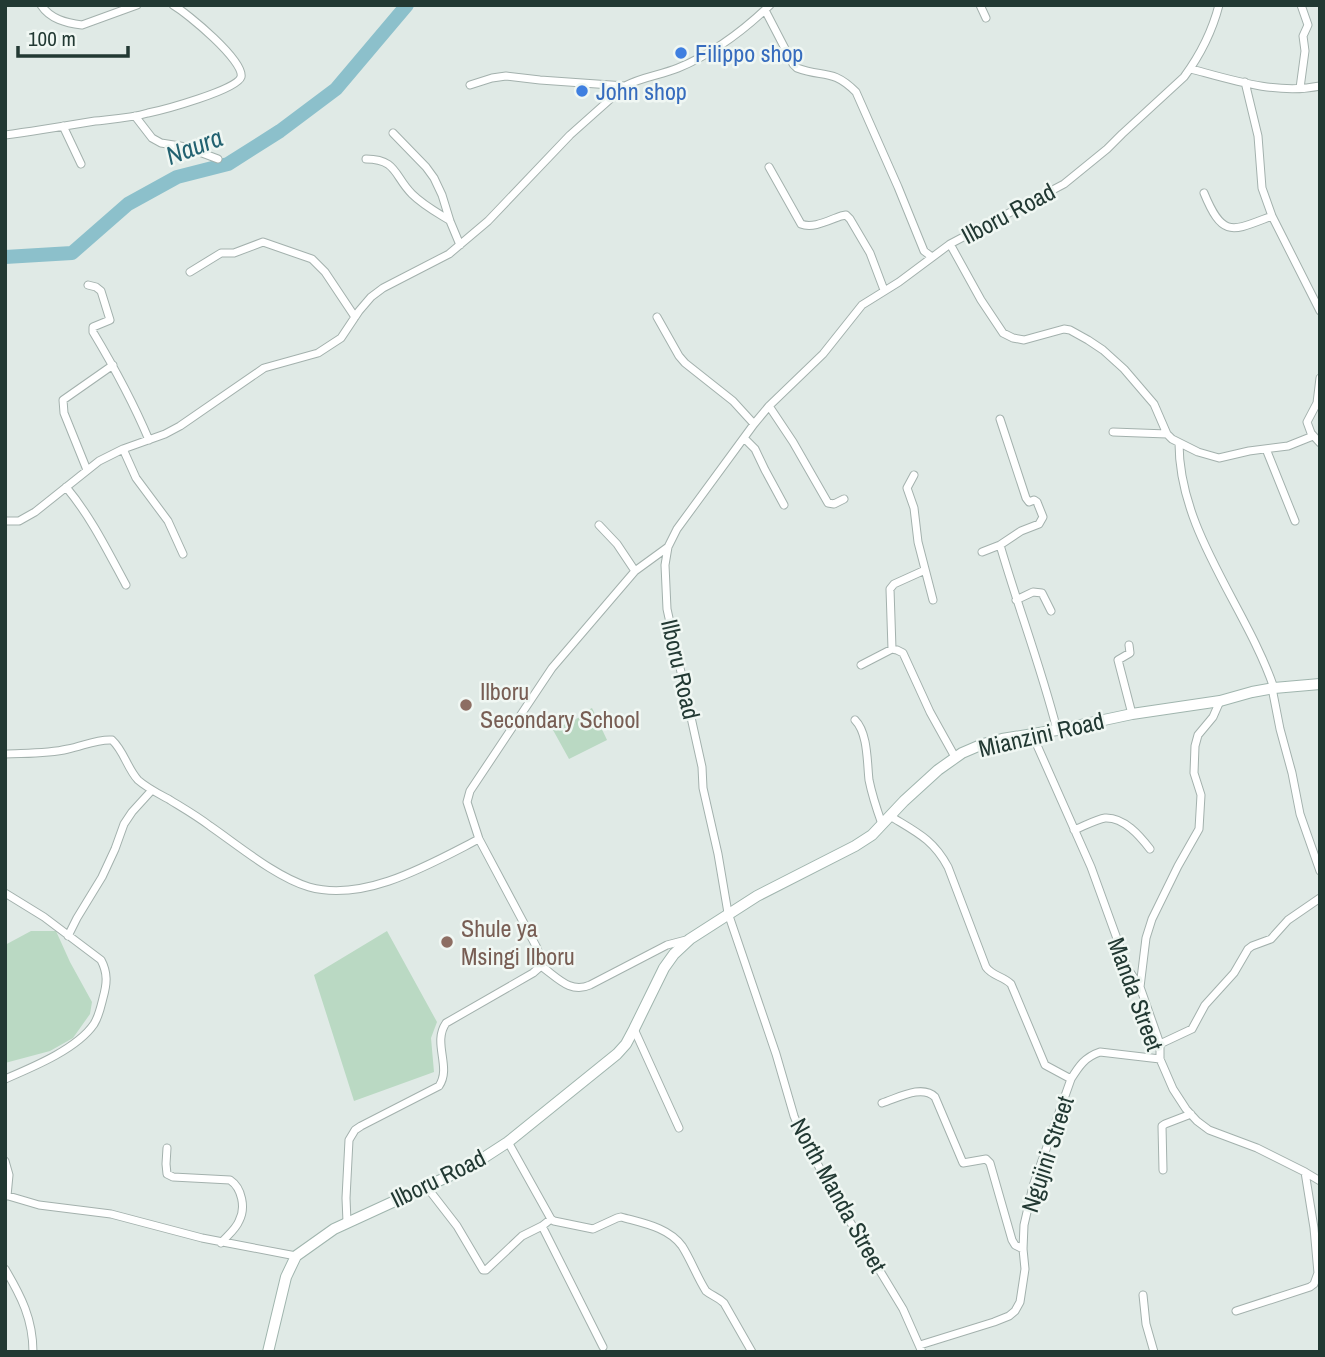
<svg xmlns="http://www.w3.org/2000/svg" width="1325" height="1357" font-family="'Archivo Narrow',sans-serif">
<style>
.green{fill:#bad9c3}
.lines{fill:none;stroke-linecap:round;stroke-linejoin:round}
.river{stroke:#8cc0cb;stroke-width:14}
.street-casing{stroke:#a3b1ad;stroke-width:9}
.secondary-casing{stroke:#a0b5ae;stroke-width:12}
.street{stroke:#fff;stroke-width:7}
.secondary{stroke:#fff;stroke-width:10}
.shop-dot{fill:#3f7fe0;stroke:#f0f7f3;stroke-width:2.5}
.education-dot{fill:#8d6e63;stroke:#f0f7f3;stroke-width:2.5}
.labels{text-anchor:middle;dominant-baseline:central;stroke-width:5;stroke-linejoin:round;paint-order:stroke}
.shop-label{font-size:24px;fill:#366cbe;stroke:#f0f7f3;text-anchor:start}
.street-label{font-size:24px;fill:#223933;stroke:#f0f7f3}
.education-label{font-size:24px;fill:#785e54;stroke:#f0f7f3;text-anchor:start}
.water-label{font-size:26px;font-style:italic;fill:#216170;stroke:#f0f7f3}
</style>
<rect width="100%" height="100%" fill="#e0eae6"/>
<!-- green -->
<path class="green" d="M592,708L607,740L569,759L553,730L582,716V713Z
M31,931H56L70,962L92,1002L90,1014L73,1038L50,1051L5,1063V945Z
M387,931L437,1022L431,1038L434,1072L354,1101L314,975Z"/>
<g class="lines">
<!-- river -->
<path class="river" d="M5,257L72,253L128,204L177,177L228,164L280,131L336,89L407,5"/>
<defs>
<path id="street" d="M41,5C50,19 66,23 82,25L137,5
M980,5L986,18
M765,10L793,64L797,68C823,78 832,68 856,92L898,187L924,251L932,257
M1191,69C1232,80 1277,95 1320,86
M1245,82L1258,136L1262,188L1272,216L1320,311
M470,85L492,78L506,76L540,80L625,86
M1300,88L1305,51L1303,36L1308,25L1301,5
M135,116L152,138L161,143L186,147L218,159
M63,126L81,164
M393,133L426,167L434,178L442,195L450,221L460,245
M5,135C35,131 65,126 95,121C113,119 131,118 148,113C163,110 237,90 241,77C245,61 187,13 173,5
M366,159C397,159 394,176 412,194C423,205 436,212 449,220
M769,167L801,224C813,229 829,220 841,216L846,215L850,219L870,253L884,290
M1204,193C1223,239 1232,231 1272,216
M950,244L981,300L1003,333L1013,338L1024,340L1064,329L1070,330L1088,340L1103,350L1124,369L1154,404L1167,434L1172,439L1198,452L1219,458L1249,451L1288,446L1313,436
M190,272L221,253H234L263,242L312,259L325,272L355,317
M88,285L96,287L101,291L110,320L93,327V332C114,367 133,402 149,440
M657,317L679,356L685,363L733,401L754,424
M1320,378L1317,403L1307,422L1311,433L1320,443
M769,406L793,442L828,503L834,504L844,499
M1113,432L1167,434
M745,439L755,449L765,470L784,505
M1179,443C1179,532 1246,606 1274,688
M123,449L136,478L168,521L183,554
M1266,449L1295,521
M87,470L64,413L63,400L113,365
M914,475L907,488L914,508L918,542L933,600
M66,487C91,517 107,550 126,585
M5,521H19L35,512L99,461L123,449L165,434L180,426L264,368L318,353L341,338L359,311L371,297L383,288L449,254L488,221L570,135L625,86C641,77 661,75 678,68C712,54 743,31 770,5
M599,525L617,544L635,571
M1000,545C1018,607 1041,667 1057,730
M982,552L1000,545L1021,531L1039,524L1043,517L1037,502L1034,500L1029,502L1026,498L1000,419
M1016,600L1033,592L1042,593L1051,611
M1129,645L1130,653L1118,660L1132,714
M892,649L890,589L894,584L925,570
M861,665L892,649L897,650L903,653L930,712L955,757
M1272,688L1280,729L1292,773L1300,814L1320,871
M855,720C868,733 867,762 869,780C872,795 877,810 882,824
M1032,734L1091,867L1128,969L1140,987L1160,1044V1059L1173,1089L1186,1109L1197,1121L1209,1130L1257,1148L1305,1172L1320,1181
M5,754C26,753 47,754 68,749C83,746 97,739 112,740C124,751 127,768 138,780C147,788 159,794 170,800C183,808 197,816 210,826C239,846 276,877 309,887C365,903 432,863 479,839
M890,816C916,832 933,839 948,867L986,967C992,976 1003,976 1011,984L1045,1065L1071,1079
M1074,830C1082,827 1097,819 1105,818C1124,817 1140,836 1150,849
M5,893L44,917L101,960C108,973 107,984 103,998C101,1006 99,1016 94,1024C77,1049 33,1067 5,1079
M68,936L77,918L102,877L115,849L124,824L132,812L152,790
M541,966C557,977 570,994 590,985L667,945L686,940
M1140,987L1146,938L1152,919L1178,866L1199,829L1201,795L1194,773L1195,746L1198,735L1213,717L1220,701
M634,1029L679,1128
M1160,1044L1192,1029L1205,1005L1234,973L1248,949L1252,946L1271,939L1288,920L1320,898
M882,1103C898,1098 922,1084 935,1097L963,1163L986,1159L990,1163L1012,1240L1015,1245L1023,1249
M508,1142L551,1219L554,1221L593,1229L617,1218L621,1217C642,1223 668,1227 682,1246C691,1260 697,1277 706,1291C712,1296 718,1297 724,1303L752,1352
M167,1148L166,1164L167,1174L173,1177L230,1180C242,1188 246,1208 239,1221C236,1229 227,1236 221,1243
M5,1161L9,1175L7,1196
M1163,1170L1162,1126L1165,1124L1191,1114
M426,1186L457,1226L483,1270H486L522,1236L542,1226L551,1219
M5,1195L39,1205L111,1214L202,1238L296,1256
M347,1222L346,1198L349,1140L355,1130L361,1126L439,1086C452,1067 432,1043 446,1023L533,973L541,966V958L536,946L479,839L467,802L470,791L552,668L635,571L668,547
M542,1226L603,1347
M5,1269C21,1296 33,1319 33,1352
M1143,1295L1146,1324L1154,1352
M1236,1311L1310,1287L1314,1284L1318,1273L1314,1228L1305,1172
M920,1345L994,1322L1009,1316L1015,1311L1020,1302L1025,1269L1023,1249L1024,1225L1033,1186L1071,1079C1079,1066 1085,1057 1100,1052L1160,1059
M922,1352L903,1309L843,1210L803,1138L794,1116L776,1054L728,913L718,854L703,788L702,767L667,609L665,565L668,547L677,529L754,424L769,406L823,354L862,305L899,282L950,244L1064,184L1107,149L1122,134L1184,77C1201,54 1212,32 1219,5"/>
<path id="secondary" d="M268,1352L286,1277L296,1256L334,1229L471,1166L508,1142L617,1054L626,1044L634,1029L664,968L674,954L690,939L757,896L855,846L872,835L904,801L938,770L962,753L983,744L1002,739L1057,730L1132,714L1220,701L1252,692L1274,688L1320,684"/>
</defs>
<!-- street casing -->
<use href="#street" class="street-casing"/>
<!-- secondary casing -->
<use href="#secondary" class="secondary-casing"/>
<!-- street -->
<use href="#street" class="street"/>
<!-- secondary -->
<use href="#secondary" class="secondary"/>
</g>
<!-- markers -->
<g class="shop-dot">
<circle cx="681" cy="53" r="7"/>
<circle cx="582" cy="91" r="7"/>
</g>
<g class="education-dot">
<circle cx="466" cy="705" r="7"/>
<circle cx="447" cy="942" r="7"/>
</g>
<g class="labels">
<!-- shop labels -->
<g class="shop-label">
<text x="695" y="53">Filippo shop</text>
<text x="596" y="91">John shop</text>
</g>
<!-- street labels -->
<g class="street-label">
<text transform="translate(1008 213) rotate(-28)">Ilboru Road</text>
<text transform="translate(681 669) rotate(77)">Ilboru Road</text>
<text transform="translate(1041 734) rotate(-13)">Mianzini Road</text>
<text transform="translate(1136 994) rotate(70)">Manda Street</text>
<text transform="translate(1047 1154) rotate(-72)">Ngujini Street</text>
<text transform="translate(438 1178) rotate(-26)">Ilboru Road</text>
<text transform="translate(839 1195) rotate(61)">North Manda Street</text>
</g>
<!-- education labels -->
<g class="education-label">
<text x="480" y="691">Ilboru<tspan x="480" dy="28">Secondary School</tspan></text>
<text x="461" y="928">Shule ya<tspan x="461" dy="28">Msingi Ilboru</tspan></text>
</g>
<!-- water labels -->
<g class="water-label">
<text transform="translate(194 146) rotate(-21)">Naura</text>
</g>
</g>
<!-- border -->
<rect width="1325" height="1357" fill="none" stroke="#223933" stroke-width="14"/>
<!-- scale -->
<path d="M18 46v10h110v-10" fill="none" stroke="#223933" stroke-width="3.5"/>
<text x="28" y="46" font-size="21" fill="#223933" stroke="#f0f7f3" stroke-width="5" paint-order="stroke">100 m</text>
</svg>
